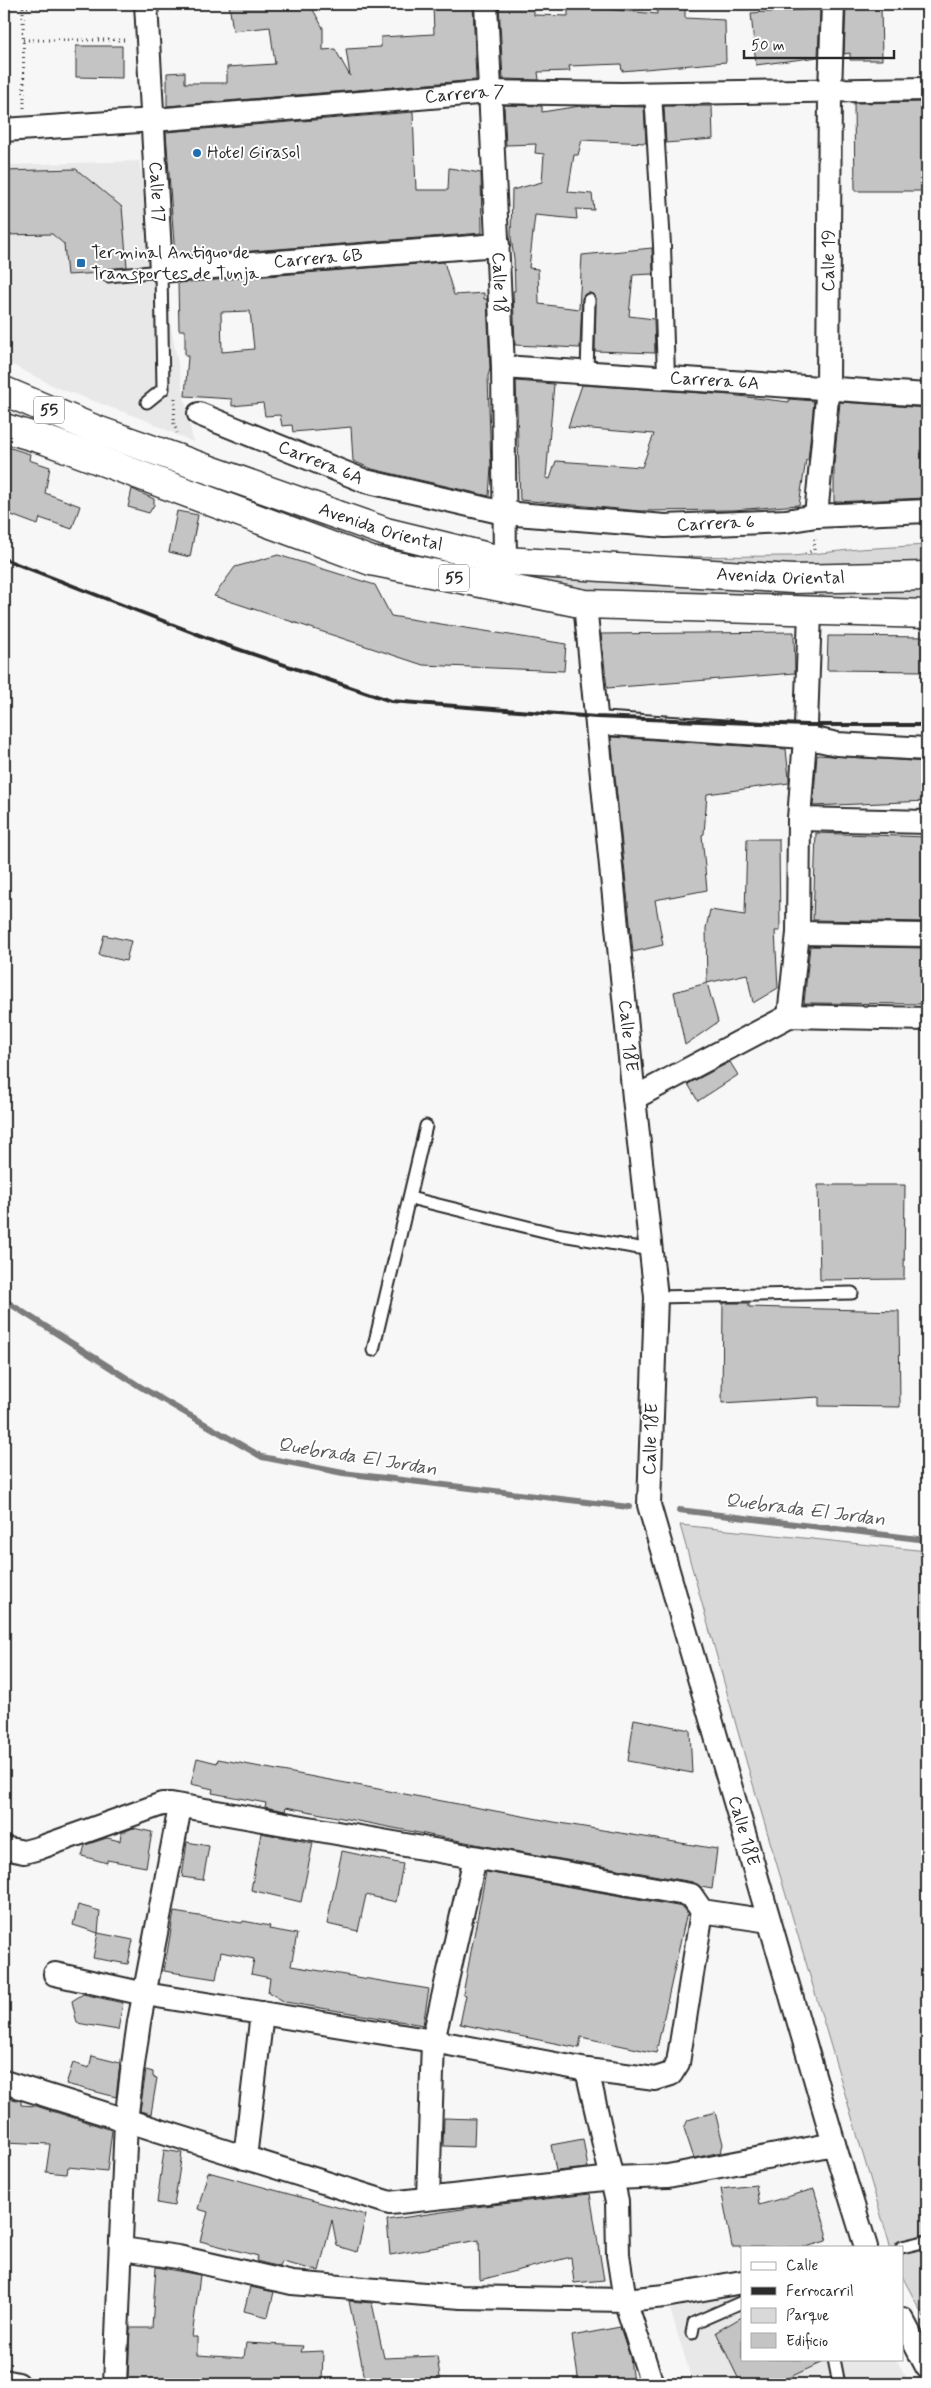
<svg xmlns="http://www.w3.org/2000/svg" width="931" height="2388" font-family="Mynerve,sans-serif">
<style>
.built{fill:#e8e8e8}
.green{fill:#d9d9d9;stroke:#828282}
.lines{fill:none;stroke-linecap:round;stroke-linejoin:round}
.stream{stroke:#7b7b7b;stroke-width:6}
.building{fill:#c4c4c4;stroke:#2b2b2b;fill-rule:evenodd}
.service-casing{stroke:#2b2b2b;stroke-width:15}
.pedestrian-casing{stroke:#2b2b2b;stroke-width:20}
.minor-casing{stroke:#2b2b2b;stroke-width:26}
.primary-casing{stroke:#2b2b2b;stroke-width:31}
.path{stroke:#2b2b2b;stroke-width:3;stroke-dasharray:1 4;stroke-linecap:butt}
.service{stroke:#fff;stroke-width:11}
.pedestrian{stroke:#fff;stroke-width:16}
.minor{stroke:#fff;stroke-width:22}
.primary{stroke:#fff;stroke-width:28}
.rail{stroke:#2b2b2b;stroke-width:4}
.poi-dot{fill:#1f6fb2;stroke:#fff;stroke-width:2}
.labels{text-anchor:middle;dominant-baseline:central;stroke-width:4;stroke-linejoin:round;paint-order:stroke}
.shield{fill:#fff;stroke:#6b6b6b;stroke-width:1}
.shield-label{font-size:16px;font-weight:bold;fill:#2b2b2b}
.street-label{font-size:18px;fill:#2b2b2b;stroke:#fff}
.poi-label{font-size:18px;fill:#2b2b2b;stroke:#fff;text-anchor:start}
.water-label{font-size:19px;font-style:italic;fill:#5a5a5a;stroke:#fff}
</style>
<rect width="100%" height="100%" fill="#f7f7f7"/>
<filter id="ink" filterUnits="userSpaceOnUse"><feTurbulence type="fractalNoise" baseFrequency=".02" numOctaves="2"/><feDisplacementMap in="SourceGraphic" scale="10" xChannelSelector="R" yChannelSelector="G"/><feConvolveMatrix kernelMatrix="1 2 1 2 8 2 1 2 1" color-interpolation-filters="sRGB"/></filter>
<g filter="url(#ink)">
<!-- built -->
<path class="built" d="M139,161L193,442L145,420L58,388L4,361V165Z
M742,2294V2359H896L910,2384H693L670,2309Z"/>
<!-- green -->
<path class="green" d="M73,433L370,537L927,589V603L623,595L539,585L365,548L61,438Z
M927,545V572L779,570L620,557L793,556L859,549Z
M680,1525L927,1551V2323L902,2276V2247H890L889,2242L747,1764Z"/>
<g class="lines">
<!-- stream -->
<path class="stream" d="M4,1300L144,1389L262,1457L343,1473L629,1507
M679,1510L927,1540"/>
</g>
<!-- building -->
<path class="building" d="M229,4H310L323,28V50L335,49L350,76L346,49L381,47V37L434,34L433,4H473L476,80L167,106V73L185,72V83H227V67L275,64L270,27L233,31Z
M499,4H534V15L568,16V4H595V8L657,14V4H685V18L725,20L726,62L622,71L621,64L569,66L570,71L538,72L539,80L503,79Z
M850,4H881L882,60H850V53L844,54L846,7H850Z
M820,9L818,57L756,65L751,13Z
M76,46H122V78L76,77Z
M927,102V191H855L854,103Z
M504,105L542,106V112L580,106L644,107L646,143L582,140L578,155H574L568,192L592,194L594,210L576,209L577,219L535,215L529,268L538,269L539,304L579,309L582,255L652,248L653,274L633,275L629,316L654,319L655,353L595,351L596,300L595,296L590,293L585,294L582,299L580,348L515,345L513,291H515L514,259L511,237L512,190L542,182L544,154L535,153L536,144L506,145Z
M664,106H712L713,139L666,143Z
M413,112L416,190H448L449,168L481,173L482,233L175,257L166,132Z
M76,169L122,207L127,267L107,269L101,273L67,275L64,244L52,234L4,235V171Z
M444,262L454,295L484,293V299H487L490,369L488,376L491,467L489,496L372,469L353,461L351,427L293,432L292,425L282,426L280,415L265,416L263,403L232,406V399L185,396L188,356H185V330H179L178,283ZM250,311L254,349L222,352L221,312Z
M516,381L554,384L546,478L550,479L556,461L642,467L654,434L568,427L582,385L730,395L789,402V399L814,401L808,461L806,460L799,505L734,510L640,511L520,500Z
M840,402L927,408L926,498L834,502V464Z
M4,446L30,454L29,460L50,467L45,493L80,506L72,529L40,518L38,525L6,513L8,505L4,504Z
M132,489L154,499V505L149,513L128,507Z
M177,511L198,515L190,557L169,552Z
M278,555L375,585L391,616L566,644L564,671L423,665L214,596L235,567Z
M794,632L795,673L607,688L601,634Z
M828,636L927,637V671L827,670Z
M611,737L786,749L789,778V783L707,794L704,834L702,835L707,890L655,900L663,945L633,952Z
M817,755L927,762V801L813,806Z
M816,833L927,837V922L813,920Z
M747,839H779L780,931H775L778,988L753,1003L747,974L707,983L706,928L710,910L745,915Z
M104,935L131,941L126,961L99,955Z
M810,946L927,948V1004L804,1003Z
M707,983L718,1022L685,1045L674,992Z
M730,1062L738,1075L698,1101L688,1084Z
M818,1185H905L904,1279L820,1280Z
M723,1303H749V1307L899,1311L900,1407L819,1406V1397L722,1403Z
M634,1719L690,1730L692,1773L628,1761Z
M197,1758L217,1763L218,1759L554,1822L717,1849L712,1889L701,1887L693,1882L491,1847L286,1807L285,1811L265,1807L266,1803L212,1793L213,1789L191,1784Z
M133,1828L152,1832L146,1867L107,1860V1863L82,1856L85,1845L107,1838L120,1841L121,1833Z
M261,1833L313,1843L301,1902L251,1890Z
M187,1842L209,1846L203,1880L182,1877Z
M342,1851L403,1864L396,1902L366,1895L358,1931L327,1924Z
M486,1872L683,1907L687,1912L656,2053L581,2037L579,2048L460,2024L466,1995L463,1994Z
M78,1905L100,1911L98,1933L73,1925Z
M174,1912L242,1923L243,1921L270,1926L269,1929L297,1934L291,1966L429,1989L423,2025L285,2002L268,1992L270,1978L251,1974L254,1959L221,1952L216,1979L164,1971Z
M98,1933L133,1940L128,1964L93,1958Z
M83,1994L123,2003L118,2030L77,2023L72,2001Z
M92,2056L120,2063L116,2097L66,2084L73,2063L89,2068Z
M146,2070L153,2072V2077L157,2078L151,2114L140,2111Z
M4,2097L21,2101V2105L36,2106L112,2130L107,2171L68,2167L67,2174L46,2172L50,2144L4,2142Z
M715,2112L723,2144L721,2152L694,2158L684,2128L688,2120Z
M444,2118L475,2119L474,2147L443,2146Z
M583,2139L588,2168L556,2171L551,2145Z
M164,2150L182,2153L174,2206L157,2203Z
M208,2172L366,2215L357,2252L337,2246L332,2220L319,2271L282,2262L280,2267L256,2261L258,2256L200,2241L208,2212L198,2209Z
M756,2185L759,2205L814,2189L827,2233L826,2241L806,2247H732L721,2189Z
M590,2194L604,2280L574,2283L571,2257L480,2280L479,2240L390,2255L387,2220L483,2206Z
M156,2267L200,2275L192,2337H197V2355L244,2358L246,2343L303,2346L301,2352L323,2351L322,2383L158,2384L128,2380L130,2328H152Z
M250,2287L274,2292L268,2317L244,2311Z
M349,2301L372,2303L384,2358L437,2356L441,2384H366Z
M742,2317V2359L827,2360L775,2384H741L716,2332Z
M620,2327L630,2357L633,2384H579L572,2336Z"/>
<g class="lines">
<defs>
<path id="service" d="M108,276L161,271L163,389L147,402
M587,373L589,300
M410,1198L556,1234L651,1250
M656,1297L852,1293
M373,1350L426,1126
M902,2247L927,2241
M692,2333L694,2323L742,2302
M834,2359L839,2384"/>
<path id="pedestrian" d="M653,93L662,245L666,377"/>
<g id="minor">
<path id="s1" d="M146,4L161,271L498,245"/>
<path id="s2" d="M486,4L503,367L505,561"/>
<path id="s3" d="M4,130L154,120L490,92L622,94L927,89"/>
<path id="s4" d="M503,367L927,395"/>
<path id="s5" d="M199,414L365,481L504,513L665,526L786,521L816,516L927,511"/>
<path id="s6" d="M816,516L828,387L830,91L833,4"/>
<path id="s7" d="M585,604L634,1098L656,1297L649,1505L834,2144L866,2247"/>
<path d="M597,723L805,737L837,744L927,749"/>
<path d="M799,819L927,822"/>
<path d="M798,933L927,935"/>
<path d="M789,1016L798,933L799,819L806,725L810,612"/>
<path d="M634,1098L789,1016L927,1019"/>
<path d="M4,1848L24,1852L39,1848L162,1804H171L691,1895L702,1911L769,1921"/>
<path d="M55,1974L145,1994L433,2041L587,2070L655,2079L671,2074L678,2063L702,1911"/>
<path d="M587,2070L617,2201L618,2255L625,2300L652,2384"/>
<path d="M4,2082L390,2203L612,2178L668,2176L834,2144"/>
<path d="M245,2158L262,2013"/>
<path d="M428,2198L433,2041L475,1858"/>
<path d="M122,2249L178,2257L292,2283L461,2297L625,2300L665,2296L742,2282"/>
<path d="M902,2319L927,2367"/>
<path d="M4,2381L18,2384"/>
<path d="M115,2384L126,2121L132,2072L139,2022L180,1807"/>
</g>
<g id="primary">
<path id="s8" d="M4,391L94,429L386,532L505,561L793,579L927,576"/>
<path d="M4,428L45,440L371,561L585,604L927,614"/>
</g>
</defs>
<!-- service casing -->
<use href="#service" class="service-casing"/>
<!-- pedestrian casing -->
<use href="#pedestrian" class="pedestrian-casing"/>
<!-- minor casing -->
<use href="#minor" class="minor-casing"/>
<!-- primary casing -->
<use href="#primary" class="primary-casing"/>
<!-- path -->
<path class="path" d="M23,40H128
M24,108L23,7L126,5
M175,398L174,423L177,433
M805,554L814,550L815,536"/>
<!-- service -->
<use href="#service" class="service"/>
<!-- pedestrian -->
<use href="#pedestrian" class="pedestrian"/>
<!-- minor -->
<use href="#minor" class="minor"/>
<!-- primary -->
<use href="#primary" class="primary"/>
<!-- rail -->
<path class="rail" d="M4,559L220,643L391,701L596,717L806,725H927"/>
</g>
</g>
<!-- markers -->
<g class="poi-dot">
<circle cx="197" cy="153" r="5"/>
<rect x="76" y="258" width="10" height="10" rx="2.5"/>
</g>
<g class="labels">
<!-- shield labels -->
<g class="shield">
<rect x="34" y="396.5" width="30" height="27" rx="4"/>
<rect x="439" y="564.5" width="30" height="27" rx="4"/>
</g>
<g class="shield-label">
<text x="49" y="410">55</text>
<text x="454" y="578">55</text>
</g>
<!-- street labels -->
<g class="street-label">
<text stroke="none"><textPath href="#s3" startOffset="462">Carrera 7</textPath></text>
<text stroke="none"><textPath href="#s1" startOffset="188">Calle 17</textPath></text>
<text stroke="none"><textPath href="#s1" startOffset="425">Carrera 6B</textPath></text>
<text stroke="none"><textPath href="#s6" startOffset="256">Calle 19</textPath></text>
<text stroke="none"><textPath href="#s2" startOffset="279">Calle 18</textPath></text>
<text stroke="none"><textPath href="#s4" startOffset="212">Carrera 6A</textPath></text>
<text stroke="none"><textPath href="#s5" startOffset="131">Carrera 6A</textPath></text>
<text stroke="none"><textPath href="#s5" startOffset="534">Carrera 6</textPath></text>
<text stroke="none"><textPath href="#s8" startOffset="401">Avenida Oriental</textPath></text>
<text stroke="none"><textPath href="#s8" startOffset="806">Avenida Oriental</textPath></text>
<text stroke="none"><textPath href="#s7" startOffset="434">Calle 18E</textPath></text>
<text transform="translate(651 1439) rotate(-88)">Calle 18E</text>
<text stroke="none"><textPath href="#s7" startOffset="1244">Calle 18E</textPath></text>
</g>
<!-- poi labels -->
<g class="poi-label">
<text x="207" y="153">Hotel Girasol</text>
<text x="91" y="253">Terminal Antiguo de<tspan x="91" dy="21">Transportes de Tunja</tspan></text>
</g>
<!-- water labels -->
<g class="water-label">
<text transform="translate(357 1457) rotate(9)">Quebrada El Jordan</text>
<text transform="translate(805 1510) rotate(7)">Quebrada El Jordan</text>
</g>
</g>
<!-- margin -->
<rect width="931" height="2388" fill="none" stroke="#fff" stroke-width="20"/>
<rect x="10" y="10" width="911" height="2368" fill="none" stroke="#2b2b2b" stroke-width="2" filter="url(#ink)"/>
<!-- legend -->
<rect x="741" y="2246" width="162" height="115" fill="#ffffff" stroke="#aaaaaa"/>
<rect x="751" y="2262" width="25" height="8" fill="#ffffff" stroke="#aaaaaa"/>
<text x="786" y="2270" font-size="15" fill="#2b2b2b">Calle</text>
<rect x="751" y="2287" width="25" height="8" fill="#2b2b2b" stroke="#aaaaaa"/>
<text x="786" y="2296" font-size="15" fill="#2b2b2b">Ferrocarril</text>
<rect x="751" y="2308" width="25" height="15" fill="#d9d9d9" stroke="#aaaaaa"/>
<text x="786" y="2320" font-size="15" fill="#2b2b2b">Parque</text>
<rect x="751" y="2333" width="25" height="15" fill="#c4c4c4" stroke="#aaaaaa"/>
<text x="786" y="2346" font-size="15" fill="#2b2b2b">Edificio</text>
<!-- scale -->
<path d="M744 50v8h150v-8" fill="none" stroke="#2b2b2b" stroke-width="2.5"/>
<text x="751" y="50" font-size="15" fill="#2b2b2b" stroke="#ffffff" stroke-width="4" paint-order="stroke">50 m</text>
</svg>
